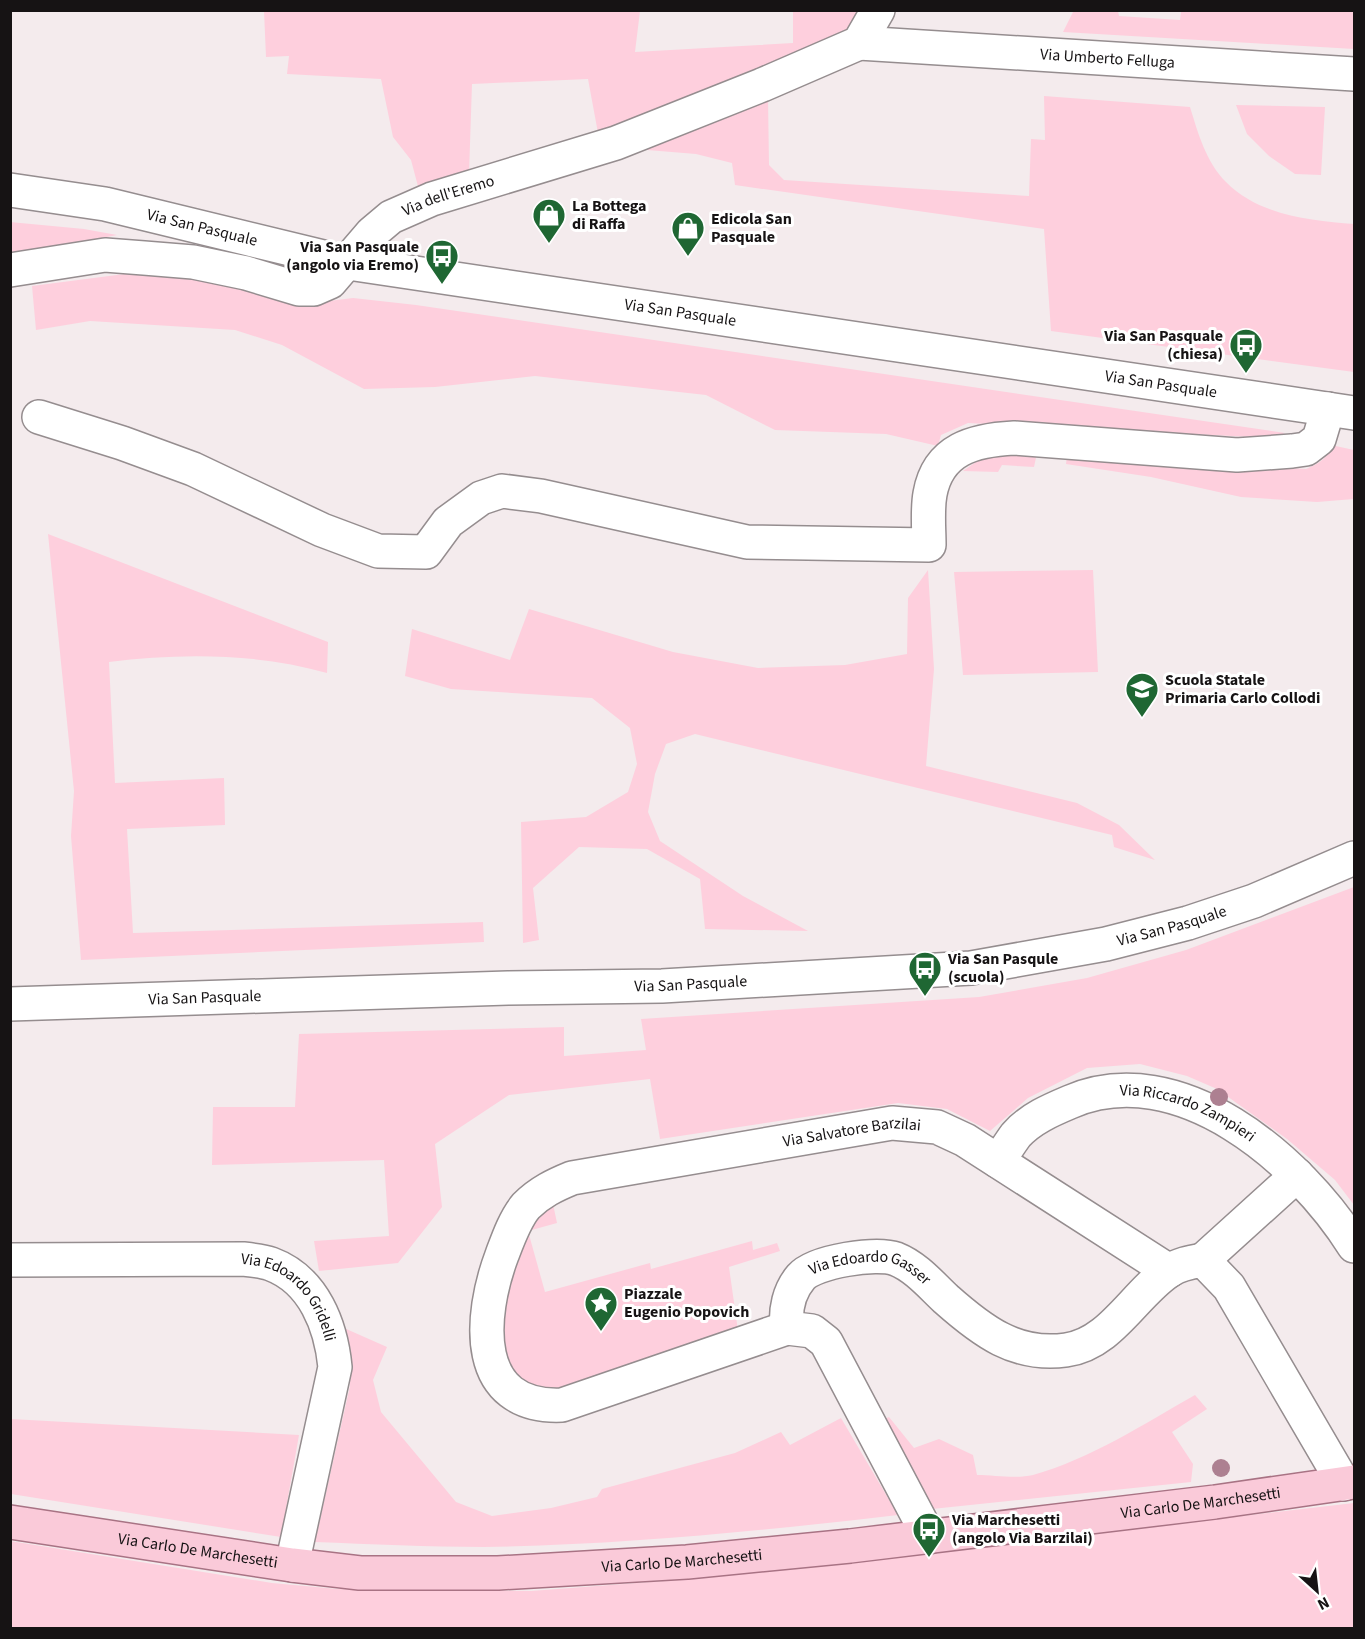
<svg xmlns="http://www.w3.org/2000/svg" width="1365" height="1639" font-family="'Source Sans 3',sans-serif">
<style>
.green{fill:#fecfdd}
.lines{fill:none;stroke-linecap:round;stroke-linejoin:round}
.minor-casing{stroke:#958d8f;stroke-width:36}
.major-casing{stroke:#a87384;stroke-width:36}
.minor{stroke:#fff;stroke-width:33}
.major{stroke:#facad9;stroke-width:33}
.tree{fill:#ad8091}
.labels{text-anchor:middle;dominant-baseline:central;stroke-width:6;stroke-linejoin:round;paint-order:stroke}
.street-label{font-size:16px;fill:#161314;stroke:#fff}
.poi-label{font-size:16px;font-weight:bold;fill:#161314;stroke:#fff;text-anchor:start}
</style>
<rect width="100%" height="100%" fill="#f4ebed"/>
<!-- green -->
<path class="green" d="M1074,10L1118,11L1119,16L1180,20L1181,11H1354V49L1063,32Z
M264,11H640L635,52L793,43V11H861L843,35L598,133L588,79L472,84L469,174L419,190L411,160L393,137L381,79L287,74L289,56L266,57Z
M1044,96L1190,107C1198,133 1206,162 1226,182C1258,215 1311,221 1354,224V372L1051,331L1044,229L735,185L732,163L696,154L635,149L768,98L769,165L784,180L1029,196L1031,139L1045,140Z
M1236,105L1325,107L1321,175L1295,174L1269,156L1247,134Z
M10,222L84,229L117,235L11,256Z
M140,272L192,277L313,303L353,298L416,305L1285,433L1273,438L968,423L941,435L938,446L886,434L775,430L706,395L535,376L435,387L364,389L282,345L235,330L90,321L36,330L32,286Z
M1331,445L1354,450V499L1317,502L1241,497L1151,477L1066,464L1067,456L1306,469C1320,463 1327,459 1331,445Z
M1037,453L1034,467L1002,465L998,472L963,471L983,457Z
M48,534L328,642L327,673C257,653 180,653 109,662L115,783L224,778L225,825L127,829L133,933L483,922L484,942L81,960L71,836L74,791Z
M928,570L934,669L926,766L1077,803L1119,825L1155,860L1114,847L1112,835L695,734L666,744L655,774L648,812L660,841L743,896L808,931L705,929L700,879L647,849L579,847L533,888L539,940L523,943L521,822L586,817L628,792L637,764L630,728L592,698L451,689L405,676L412,629L510,660L529,609L673,652L758,668L845,665L907,654L908,598Z
M1093,570L1098,672L963,675L954,572Z
M1354,887V1205L1335,1180L1287,1139L1217,1089L1187,1076L1140,1064L1087,1068L1028,1098L990,1131L947,1109L898,1103L660,1139L650,1079L509,1095L435,1144L442,1207L398,1263L319,1271L314,1241L389,1236L384,1160L212,1165L213,1107H295L299,1034L564,1027V1056L646,1050L641,1019L979,997L1087,978L1186,950Z
M553,1204L557,1223L528,1231L545,1292L650,1263L651,1269L752,1241L753,1250L777,1243L780,1251L729,1267L738,1331L557,1392C486,1384 493,1311 513,1259C518,1246 524,1227 533,1217C538,1212 547,1208 553,1204Z
M344,1328L387,1347L373,1380L381,1412L456,1502L492,1516L551,1508L597,1497L602,1489L735,1453L781,1432L790,1445L841,1418L898,1515C760,1531 623,1545 484,1547C428,1547 371,1544 315,1542L350,1386Z
M1195,1395L1207,1409L1172,1432L1193,1464L1191,1482L932,1509L882,1420L889,1417L914,1448L939,1439L973,1455L977,1475C994,1475 1017,1479 1033,1475C1090,1459 1144,1424 1195,1395Z
M11,1419L299,1435L281,1537L11,1494Z
M1354,1503V1628H11L10,1541L272,1583L338,1589L531,1591L703,1578Z"/>
<g class="lines">
<defs>
<g id="minor">
<path id="s1" d="M859,43L1354,74"/>
<path id="s2" d="M10,190L105,204L348,263L1354,413"/>
<path id="s3" d="M10,270L105,255L144,258L193,262L246,273L299,289H314L330,282L372,233L391,217L432,199L616,143L762,85L859,43L878,10"/>
<path d="M39,417L122,443L193,469L322,530L378,551L426,552L448,522L481,498L502,491L541,496L747,542L929,545C929,529 927,510 930,494C938,449 974,440 1014,438L1237,455L1292,451L1306,449L1319,439L1328,409"/>
<path id="s4" d="M10,1004L508,988L662,986L971,968L1106,944L1188,923L1254,901L1354,858"/>
<path id="s5" d="M998,1161C1004,1153 1010,1143 1016,1135C1030,1119 1051,1110 1070,1102C1179,1055 1300,1160 1354,1246"/>
<path id="s6" d="M10,1260L243,1259C252,1260 263,1261 271,1264C314,1280 331,1326 335,1367L292,1565"/>
<path d="M1203,1260L1297,1175"/>
<path id="s7" d="M787,1328L562,1405C471,1409 479,1316 502,1255C508,1239 515,1219 526,1206C540,1192 555,1185 572,1178L892,1123L937,1127L965,1140L1169,1271"/>
<path id="s8" d="M929,1537L826,1342L812,1331L787,1328C785,1310 789,1291 801,1277C815,1261 877,1252 896,1259C916,1267 931,1285 946,1299C982,1331 1016,1357 1066,1350C1111,1344 1134,1294 1169,1271C1179,1264 1192,1262 1203,1260L1229,1287L1344,1484"/>
</g>
<g id="major">
<path id="s9" d="M10,1522L292,1565L360,1573H498L687,1562L850,1546L1215,1502L1354,1482"/>
</g>
</defs>
<!-- minor casing -->
<use href="#minor" class="minor-casing"/>
<!-- major casing -->
<use href="#major" class="major-casing"/>
<!-- minor -->
<use href="#minor" class="minor"/>
<!-- major -->
<use href="#major" class="major"/>
</g>
<!-- trees -->
<g class="tree">
<circle cx="1219" cy="1097" r="9"/>
<circle cx="1221" cy="1468" r="9"/>
</g>
<!-- icons -->
<defs>
<symbol id="shop-pin" viewBox="-11 -11 22 30"><path d="M0 17L-7.5 6A9.5 9.5 0 1 1 7.5 6Z" fill="#1f6733" stroke="#fff"/><path d="M-5-2.5h2.3a2.7 3.5 0 0 1 5.4 0H5L5.5 6h-11ZM-1.5-2.5h3a1.5 2.3 0 0 0-3 0Z" fill="#fff"/></symbol>
<symbol id="bus-pin" viewBox="-11 -11 22 30"><path d="M0 17L-7.5 6A9.5 9.5 0 1 1 7.5 6Z" fill="#1f6733" stroke="#fff"/><path d="M-5-6H5V4H4V6H2V4H-2V6H-4V4H-5ZM-3.5-4V0h7V-4ZM-3.5 1.2v1.5H-2V1.2ZM2 1.2v1.5H3.5V1.2Z" fill="#fff"/></symbol>
<symbol id="school-pin" viewBox="-11 -11 22 30"><path d="M0 17L-7.5 6A9.5 9.5 0 1 1 7.5 6Z" fill="#1f6733" stroke="#fff"/><path d="M0-5L7-2L0 1L-7-2ZM-4 1L0 2.5L4 1V4Q0 6-4 4Z" fill="#fff"/></symbol>
<symbol id="sight-pin" viewBox="-11 -11 22 30"><path d="M0 17L-7.5 6A9.5 9.5 0 1 1 7.5 6Z" fill="#1f6733" stroke="#fff"/><path d="M0-6L1.8-2.2L6-1.7L2.9 1.2L3.7 5.4L0 3.3L-3.7 5.4L-2.9 1.2L-6-1.7L-1.8-2.2Z" fill="#fff"/></symbol>
</defs>
<g fill-rule="evenodd">
<use href="#shop-pin" x="530" y="196" width="38" height="52"/>
<use href="#shop-pin" x="669" y="209" width="38" height="52"/>
<use href="#bus-pin" x="423" y="237" width="38" height="52"/>
<use href="#bus-pin" x="1227" y="326" width="38" height="52"/>
<use href="#school-pin" x="1123" y="670" width="38" height="52"/>
<use href="#bus-pin" x="906" y="949" width="38" height="52"/>
<use href="#sight-pin" x="582" y="1284" width="38" height="52"/>
<use href="#bus-pin" x="910" y="1510" width="38" height="52"/>
</g>
<g class="labels">
<!-- street labels -->
<g class="street-label">
<text stroke="none"><textPath href="#s1" startOffset="249">Via Umberto Felluga</textPath></text>
<text stroke="none"><textPath href="#s3" startOffset="477">Via dell'Eremo</textPath></text>
<text stroke="none"><textPath href="#s2" startOffset="196">Via San Pasquale</textPath></text>
<text stroke="none"><textPath href="#s2" startOffset="682">Via San Pasquale</textPath></text>
<text stroke="none"><textPath href="#s2" startOffset="1168">Via San Pasquale</textPath></text>
<text stroke="none"><textPath href="#s4" startOffset="1167">Via San Pasquale</textPath></text>
<text stroke="none"><textPath href="#s4" startOffset="681">Via San Pasquale</textPath></text>
<text stroke="none"><textPath href="#s4" startOffset="195">Via San Pasquale</textPath></text>
<text stroke="none"><textPath href="#s5" startOffset="219">Via Riccardo Zampieri</textPath></text>
<text stroke="none"><textPath href="#s7" startOffset="830">Via Salvatore Barzilai</textPath></text>
<text stroke="none"><textPath href="#s8" startOffset="393">Via Edoardo Gasser</textPath></text>
<text stroke="none"><textPath href="#s6" startOffset="297">Via Edoardo Gridelli</textPath></text>
<text stroke="none"><textPath href="#s9" startOffset="1198">Via Carlo De Marchesetti</textPath></text>
<text stroke="none"><textPath href="#s9" startOffset="190">Via Carlo De Marchesetti</textPath></text>
<text stroke="none"><textPath href="#s9" startOffset="676">Via Carlo De Marchesetti</textPath></text>
</g>
<!-- poi labels -->
<g class="poi-label">
<text x="572" y="206">La Bottega<tspan x="572" dy="18">di Raffa</tspan></text>
<text x="711" y="219">Edicola San<tspan x="711" dy="18">Pasquale</tspan></text>
<text x="419" y="247" text-anchor="end">Via San Pasquale<tspan x="419" dy="18">(angolo via Eremo)</tspan></text>
<text x="1223" y="336" text-anchor="end">Via San Pasquale<tspan x="1223" dy="18">(chiesa)</tspan></text>
<text x="1165" y="680">Scuola Statale<tspan x="1165" dy="18">Primaria Carlo Collodi</tspan></text>
<text x="948" y="959">Via San Pasqule<tspan x="948" dy="18">(scuola)</tspan></text>
<text x="624" y="1294">Piazzale<tspan x="624" dy="18">Eugenio Popovich</tspan></text>
<text x="952" y="1520">Via Marchesetti<tspan x="952" dy="18">(angolo Via Barzilai)</tspan></text>
</g>
</g>
<!-- border -->
<rect width="1365" height="1639" fill="none" stroke="#161314" stroke-width="24"/>
<!-- north arrow -->
<g transform="translate(1317 1591) rotate(153)" stroke="#ffffff" stroke-width="4.5" paint-order="stroke">
<path d="M0-4.5L10 22L0 15L-10 22Z" fill="#161314"/>
<text y="-9" font-size="16" font-weight="bold" text-anchor="middle" fill="#161314">N</text>
</g>
</svg>
